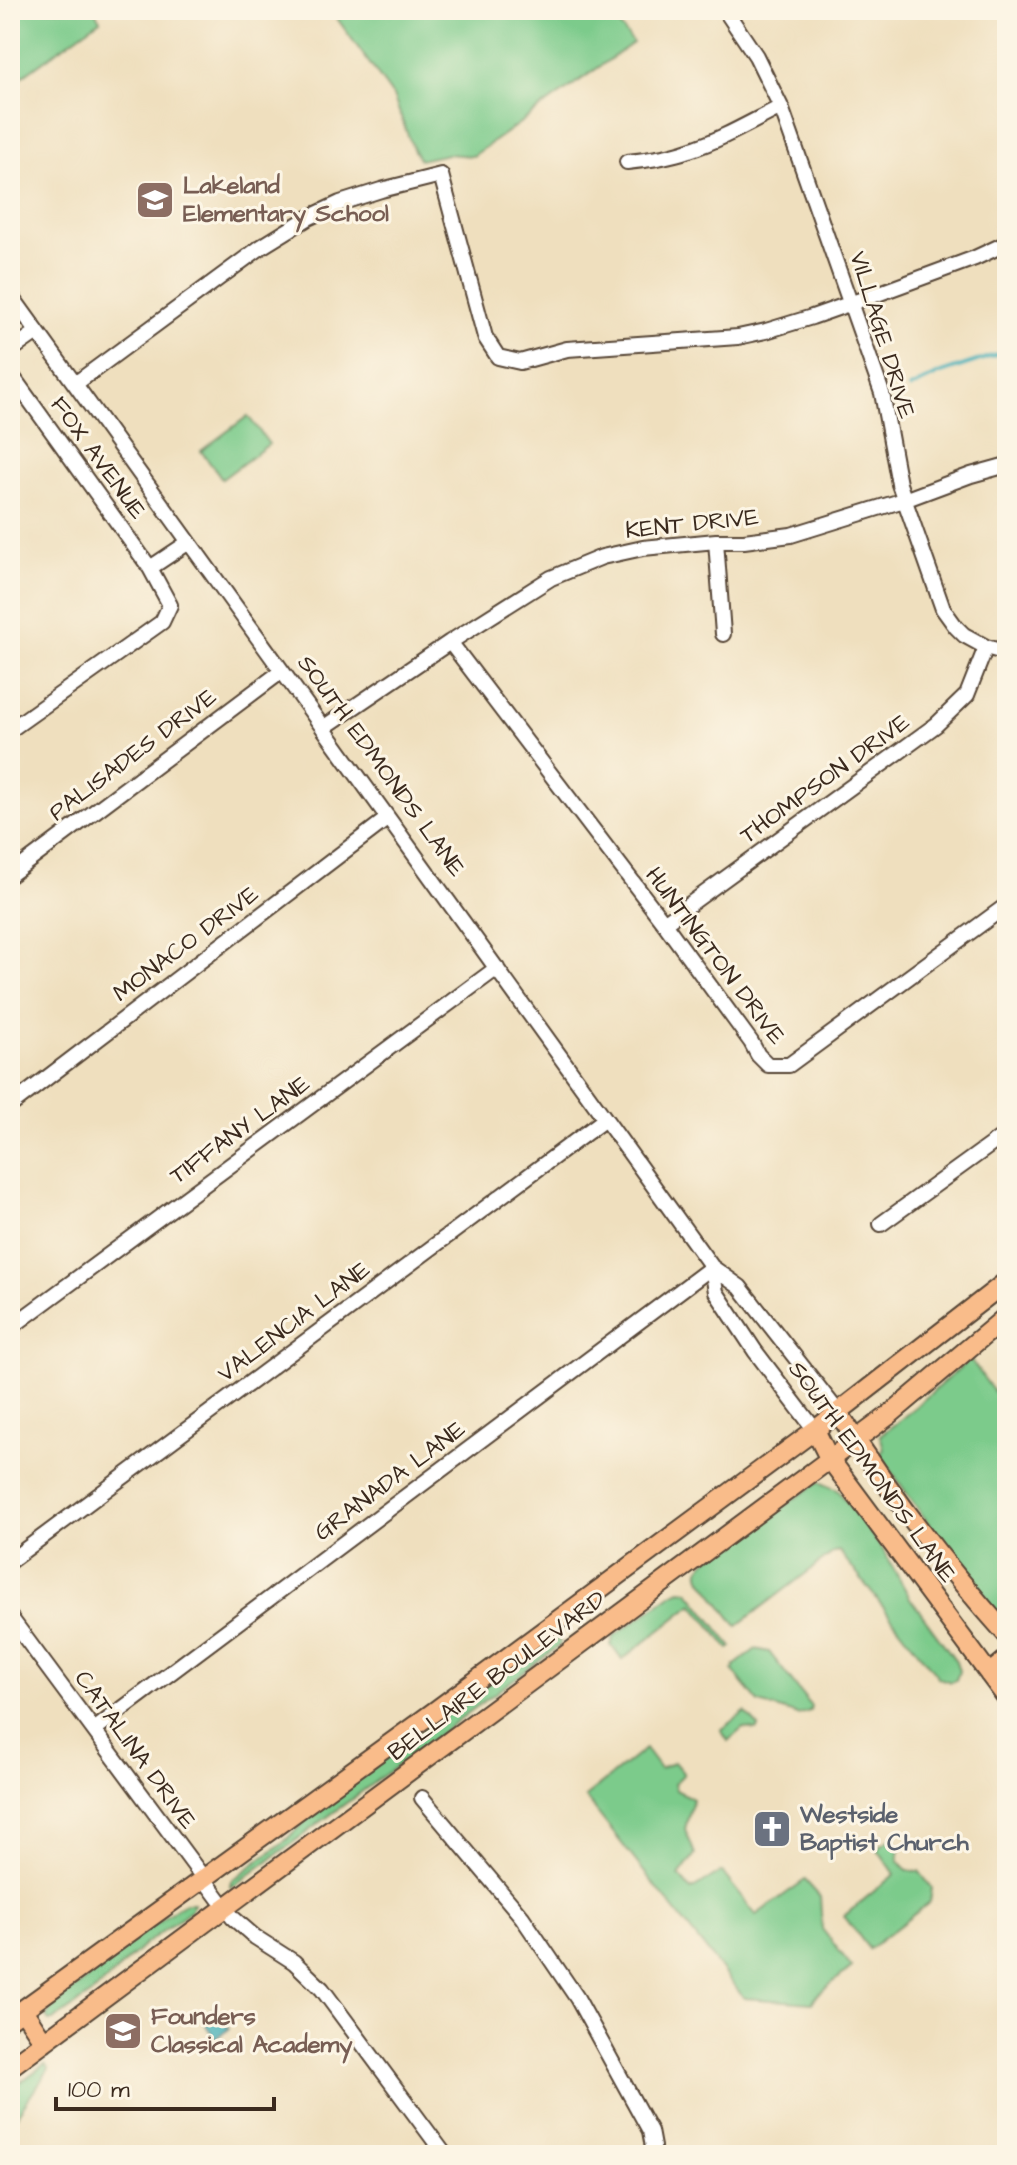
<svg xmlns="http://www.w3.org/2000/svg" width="1017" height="2165" font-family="'Architects Daughter',sans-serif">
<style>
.green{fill:#7ccb8b;stroke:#5c7a54;stroke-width:2}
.water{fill:#3bacb5;stroke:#3b6b6a;stroke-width:2}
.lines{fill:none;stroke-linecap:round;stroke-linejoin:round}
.stream{stroke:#3bacb5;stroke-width:4}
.minor-casing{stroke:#564536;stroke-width:18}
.major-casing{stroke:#564536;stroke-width:22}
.minor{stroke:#fff;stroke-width:14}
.major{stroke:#f9bc8a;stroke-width:18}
.labels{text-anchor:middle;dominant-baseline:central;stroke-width:6;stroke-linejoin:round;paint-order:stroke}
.education-label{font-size:24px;font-weight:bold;fill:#785e54;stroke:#fcf5e5;text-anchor:start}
.street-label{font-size:24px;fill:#3b2a1e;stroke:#fcf5e5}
.worship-label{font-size:24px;font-weight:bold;fill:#5b616d;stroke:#fcf5e5;text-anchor:start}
</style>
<rect width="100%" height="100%" fill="#fcf5e5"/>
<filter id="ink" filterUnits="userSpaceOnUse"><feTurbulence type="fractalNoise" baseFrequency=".0125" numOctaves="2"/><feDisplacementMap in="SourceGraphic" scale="16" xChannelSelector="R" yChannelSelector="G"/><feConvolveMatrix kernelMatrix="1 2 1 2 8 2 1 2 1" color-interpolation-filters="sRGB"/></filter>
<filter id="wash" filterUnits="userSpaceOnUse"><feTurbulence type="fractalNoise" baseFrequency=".006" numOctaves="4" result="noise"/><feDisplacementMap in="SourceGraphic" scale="32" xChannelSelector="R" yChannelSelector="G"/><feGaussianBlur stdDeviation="1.8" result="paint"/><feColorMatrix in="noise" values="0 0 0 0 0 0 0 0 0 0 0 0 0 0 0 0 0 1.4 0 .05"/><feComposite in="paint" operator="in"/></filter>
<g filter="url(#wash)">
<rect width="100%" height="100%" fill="#efdfbe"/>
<!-- green -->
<path class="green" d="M10,10H94L100,20L21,77L14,80L10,78Z
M331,10H608L633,43L473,156L447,154L420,160L414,151L393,96Z
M248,416L269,444L222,479L201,451Z
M970,1359L1007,1410V1628L912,1501L880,1454L884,1449L880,1435L899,1421Z
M819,1482L838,1490L883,1550L910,1598L956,1661L959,1671L956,1680L951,1682L939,1678L839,1551L834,1552L822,1561L737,1626L703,1581C698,1573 699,1569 705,1561Z
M681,1590L688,1591L694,1598L732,1647L729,1649L693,1604L622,1660L611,1645L614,1636L674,1593Z
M554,1639L560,1641V1645L234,1886L230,1887L231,1881L285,1841L313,1813L339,1792L543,1642Z
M756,1649L769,1652L811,1706L810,1711L798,1715L759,1703L733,1671L735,1665Z
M745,1712L759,1727L756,1730L743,1728L728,1741L721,1730Z
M645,1749L660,1769L674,1762L684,1774L674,1784L676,1790L693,1799L685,1829L695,1854L679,1876L691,1890L722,1872L756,1915L805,1880L820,1897L822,1929L852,1967L816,1996L812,2003L744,1998L585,1797Z
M889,1840H894L900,1848L898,1860L907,1871H919L932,1888L930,1902L869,1949L844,1916L895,1874L877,1848Z
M186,1903H193L191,1910L144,1945L93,1993L53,2021H49L46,2017L58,2001L87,1979L99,1964L178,1907Z
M45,2064L49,2069L10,2125V2090Z"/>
<!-- water -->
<path class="water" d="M214,2008L229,2029L215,2039L201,2017Z"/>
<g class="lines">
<!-- stream -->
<path class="stream" d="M910,388L941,373L1007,351"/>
</g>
</g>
<g filter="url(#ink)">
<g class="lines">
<defs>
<path id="minor" d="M725,10L756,56L781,107L882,393L899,484L943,609L956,627L964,635L986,647L1007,653
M627,162C648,160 669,157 689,150C721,140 751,122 781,107
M10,294L712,1267L740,1287L838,1412
M10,351L37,332
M10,373L150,568L170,605L162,622L10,730
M75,384L261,247L308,218L340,203L381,190L441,175L485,337L498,357L520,362L567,349L738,337L766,331L812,317L880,293L975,258L1007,243
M716,541L723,634
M150,568L189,542
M450,642L664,923L751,1042L758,1055L768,1065H789L1007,905
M323,728L450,642L551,578L602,557L643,548L716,541H744L791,535L904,500L971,475L1007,465
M10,875L282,671
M664,923L936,725L967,695L986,647
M10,1106L388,818
M881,1224L1007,1133
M712,1267L716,1292L755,1351L815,1430
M10,1328L497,968
M10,1561L605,1119
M10,1617L233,1918L255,1937L294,1962L322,1989L445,2155
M94,1730L712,1267
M422,1798L522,1917L577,1998L650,2131L653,2147L649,2155"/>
<path id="major" d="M838,1412C888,1491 945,1566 1007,1635
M815,1430L829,1458L1007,1698
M989,1674L1007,1659
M23,2010L44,2042
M10,2019L435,1711L815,1430L1007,1281
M10,2067L888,1416L1007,1316"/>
</defs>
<!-- minor casing -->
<use href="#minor" class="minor-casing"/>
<!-- major casing -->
<use href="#major" class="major-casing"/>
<!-- minor -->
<use href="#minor" class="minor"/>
<!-- major -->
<use href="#major" class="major"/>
</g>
</g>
<!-- icons -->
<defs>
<symbol id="school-square" viewBox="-11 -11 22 22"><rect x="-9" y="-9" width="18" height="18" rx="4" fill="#8d6e63" stroke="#fcf5e5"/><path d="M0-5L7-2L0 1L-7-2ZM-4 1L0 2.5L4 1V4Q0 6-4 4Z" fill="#fff"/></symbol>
<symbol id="church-square" viewBox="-11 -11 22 22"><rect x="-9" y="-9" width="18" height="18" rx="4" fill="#6b7280" stroke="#fcf5e5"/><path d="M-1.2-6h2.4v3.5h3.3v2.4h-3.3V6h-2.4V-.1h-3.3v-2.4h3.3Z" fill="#fff"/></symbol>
</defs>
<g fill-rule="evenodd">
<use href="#school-square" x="133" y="178" width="44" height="44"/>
<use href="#church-square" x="750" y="1807" width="44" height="44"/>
<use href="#school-square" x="101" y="2009" width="44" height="44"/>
</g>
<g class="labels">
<!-- education labels -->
<g class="education-label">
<text x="183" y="186">Lakeland<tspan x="183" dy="28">Elementary School</tspan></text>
<text x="151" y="2017">Founders<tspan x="151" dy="28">Classical Academy</tspan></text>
</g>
<!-- street labels -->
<g class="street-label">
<text transform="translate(882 335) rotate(73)">VILLAGE DRIVE</text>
<text transform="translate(98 458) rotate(54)">FOX AVENUE</text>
<text transform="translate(692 524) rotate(-6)">KENT DRIVE</text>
<text transform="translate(133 755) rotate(-37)">PALISADES DRIVE</text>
<text transform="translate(381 766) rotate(54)">SOUTH EDMONDS LANE</text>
<text transform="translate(825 779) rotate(-36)">THOMPSON DRIVE</text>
<text transform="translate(186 944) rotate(-37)">MONACO DRIVE</text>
<text transform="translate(715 956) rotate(53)">HUNTINGTON DRIVE</text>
<text transform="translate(240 1130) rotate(-36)">TIFFANY LANE</text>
<text transform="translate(294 1322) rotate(-37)">VALENCIA LANE</text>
<text transform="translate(872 1472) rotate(54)">SOUTH EDMONDS LANE</text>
<text transform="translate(390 1481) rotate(-37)">GRANADA LANE</text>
<text transform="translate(497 1676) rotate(-37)">BELLAIRE BOULEVARD</text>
<text transform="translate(135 1750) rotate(54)">CATALINA DRIVE</text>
</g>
<!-- worship labels -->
<g class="worship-label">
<text x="800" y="1815">Westside<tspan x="800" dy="28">Baptist Church</tspan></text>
</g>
</g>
<!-- margin -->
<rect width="1017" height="2165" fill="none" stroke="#fcf5e5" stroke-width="40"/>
<!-- scale -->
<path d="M56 2097v12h218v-12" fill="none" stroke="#3b2a1e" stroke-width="4"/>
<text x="68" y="2097" font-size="24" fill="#3b2a1e" stroke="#fcf5e5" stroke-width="6" paint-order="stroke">100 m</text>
</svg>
